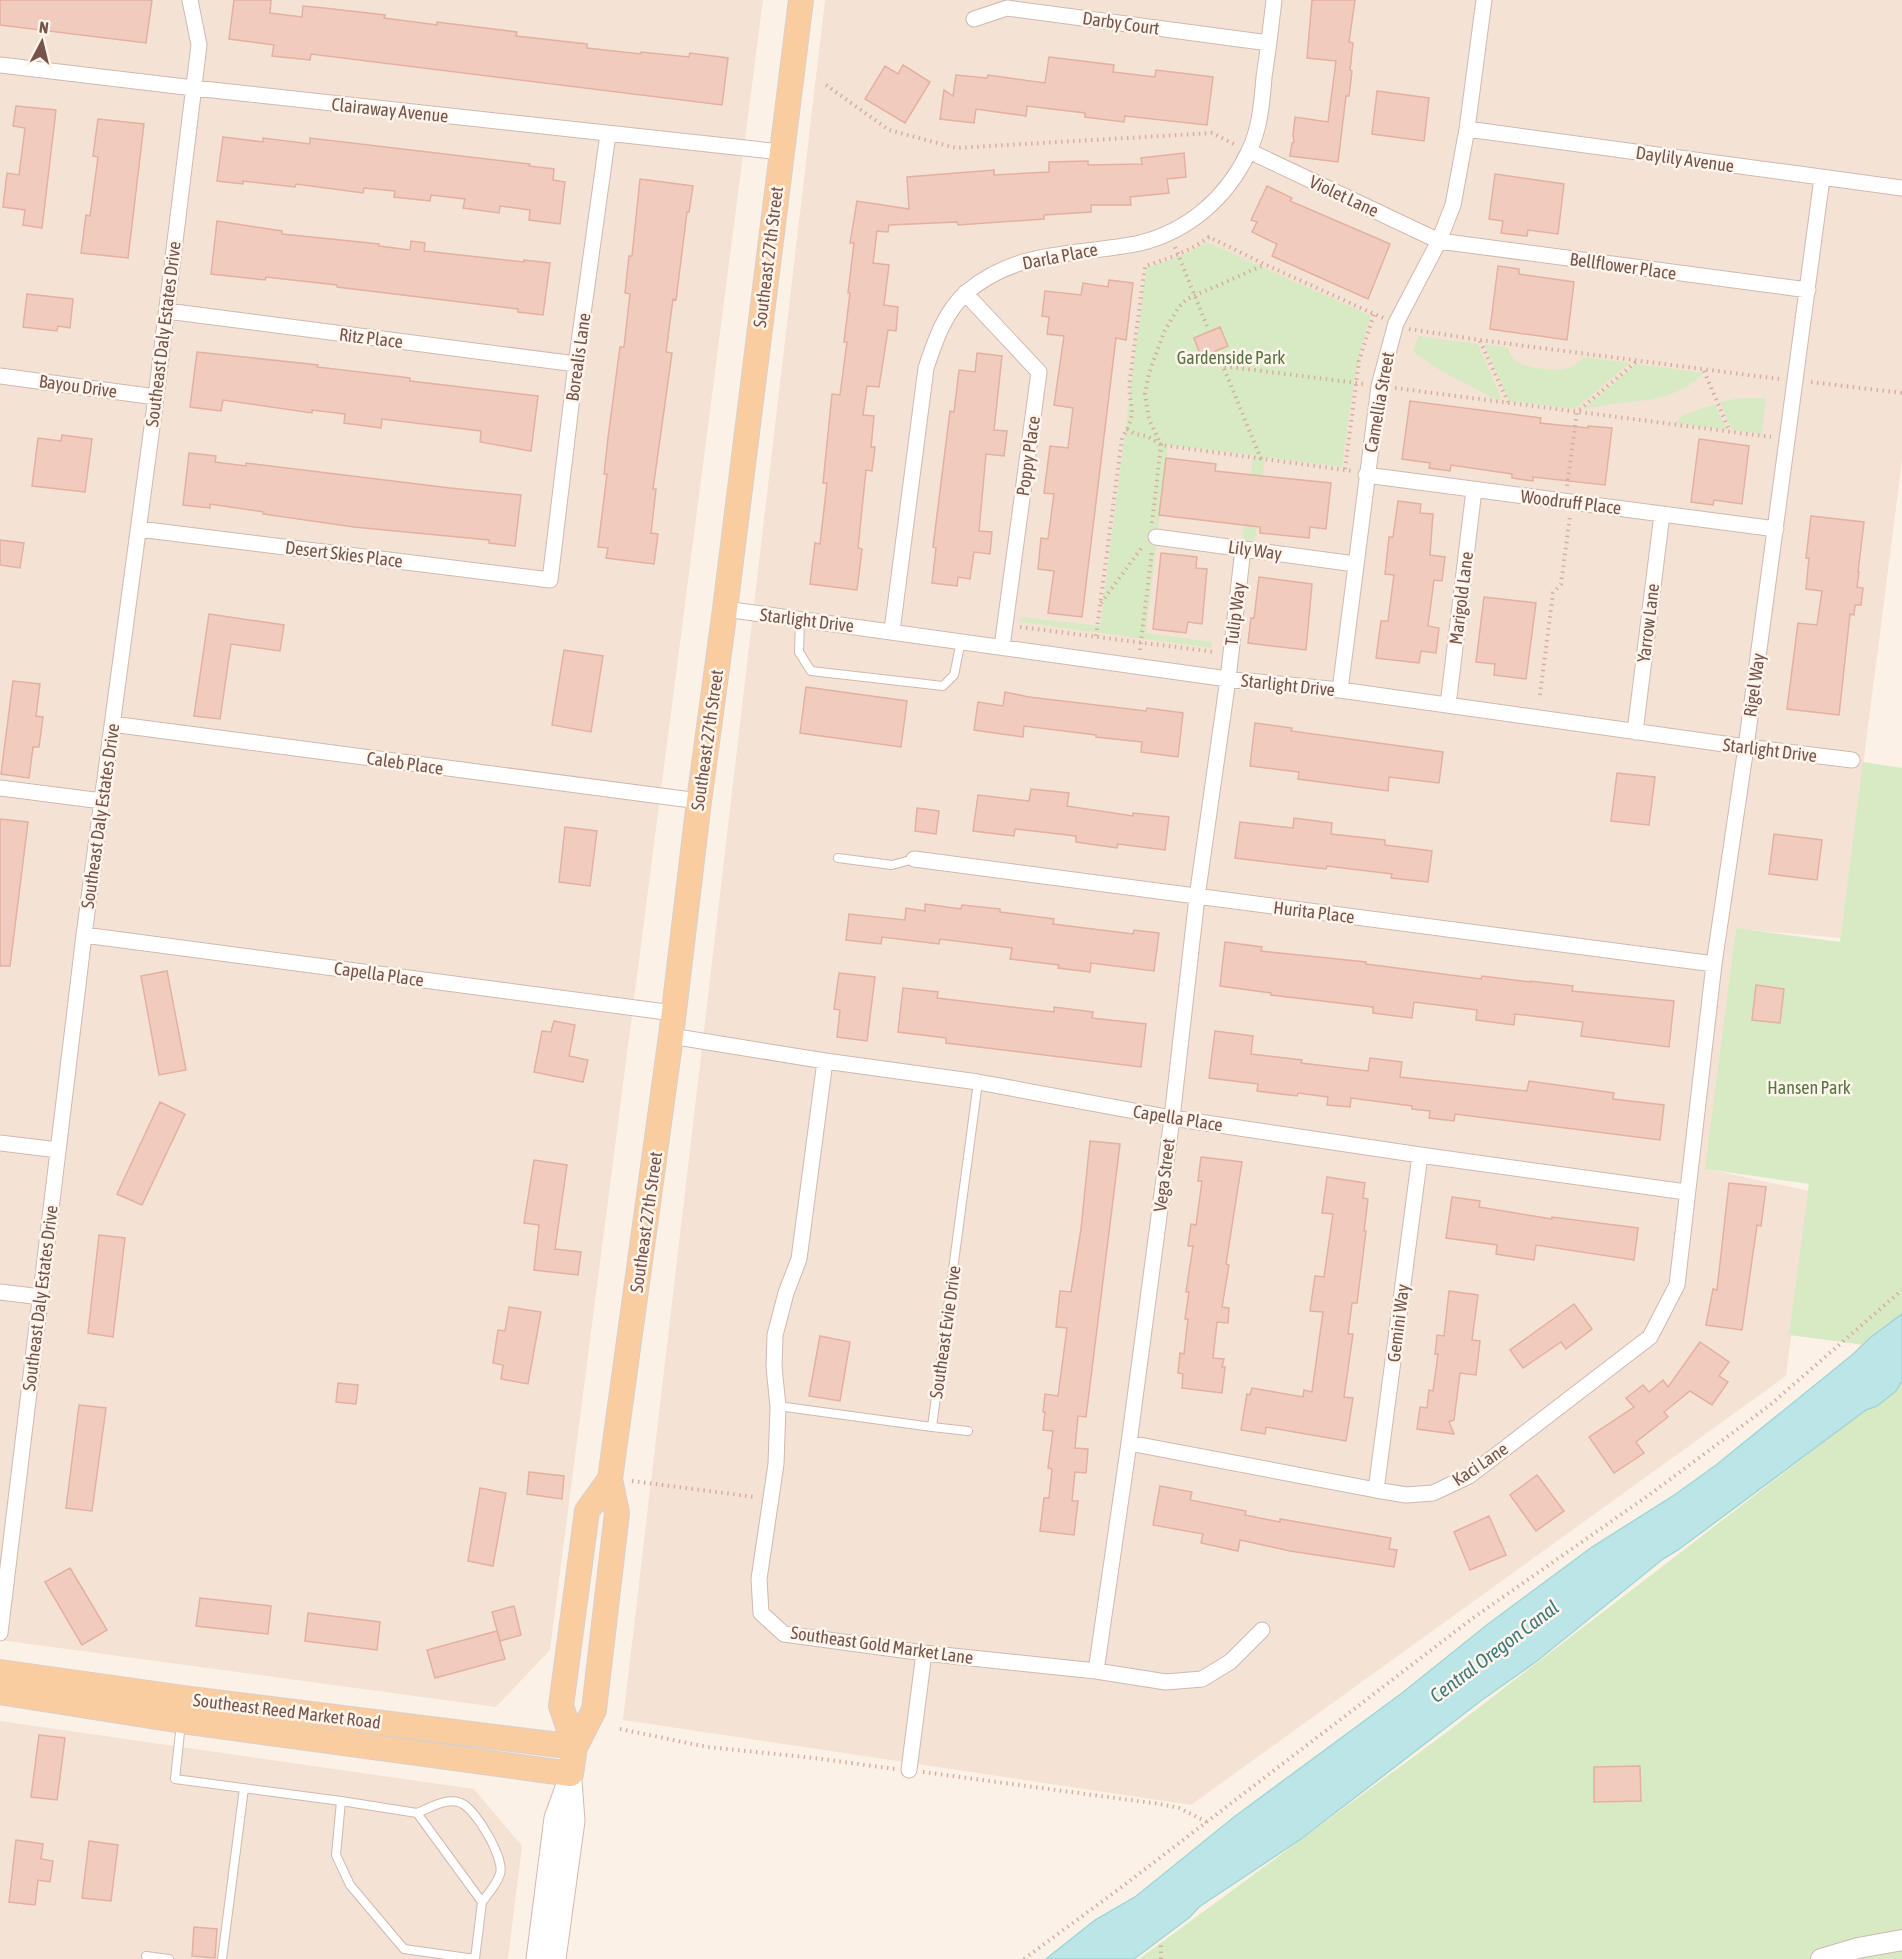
<svg xmlns="http://www.w3.org/2000/svg" width="1902" height="1959" font-family="'Asap Condensed',sans-serif">
<style>
.residential{fill:#f4e2d5}
.green{fill:#d8eac4}
.water{fill:#bbe5e6;stroke:#a1d6d7;stroke-width:1.5}
.building{fill:#f1ccbe;stroke:#e4b09f;stroke-width:1.5}
.lines{fill:none;stroke-linecap:round;stroke-linejoin:round}
.service-casing{stroke:#d0b9af;stroke-width:10}
.minor-casing{stroke:#d0b9af;stroke-width:17}
.tertiary-casing{stroke:#d0b9af;stroke-width:22}
.secondary-casing{stroke:#d3b9ad;stroke-width:23}
.primary-casing{stroke:#d8cfcd;stroke-width:26}
.path{stroke:#d6afa1;stroke-width:4;stroke-dasharray:1.5 4.5;stroke-linecap:butt}
.service{stroke:#fff;stroke-width:8}
.minor{stroke:#fff;stroke-width:15}
.tertiary{stroke:#fff;stroke-width:20}
.secondary{stroke:#fff;stroke-width:21}
.primary{stroke:#facda0;stroke-width:24}
.labels{text-anchor:middle;dominant-baseline:central;stroke-width:5;stroke-linejoin:round;paint-order:stroke}
.street-label{font-size:18px;fill:#75554b;stroke:#fff5ed}
.park-label{font-size:18px;fill:#577540;stroke:#fff5ed}
.water-label{font-size:20px;font-style:italic;fill:#3f787b;stroke:#fff5ed}
</style>
<rect width="100%" height="100%" fill="#fcf1e6"/>
<!-- residential -->
<path class="residential" d="M0,0H763L550,1650L496,1707L0,1640Z
M825,0H1902V461L1841,938L1736,929L1708,1169L1809,1191L1786,1376L1191,1805L623,1720Z
M0,1721L474,1789L522,1846L508,1959H0Z"/>
<!-- green -->
<path class="green" d="M1207,242L1371,316C1354,365 1349,416 1342,467L1265,457L1255,541L1242,540L1253,455L1168,445L1146,633L1212,642L1211,648L1020,622L1021,617L1100,626L1146,268L1183,255Z
M1419,336L1478,344L1502,400L1495,399L1441,371L1416,354L1413,351Z
M1484,344L1508,348C1509,352 1511,357 1515,360C1524,368 1557,372 1568,368C1574,367 1579,362 1584,357L1630,363L1575,409L1509,401Z
M1636,364L1703,373C1672,408 1621,398 1582,410Z
M1740,398H1766L1762,434L1732,430L1720,402Z
M1715,404L1727,430L1675,423L1683,415Z
M1863,762L1902,768V1350L1789,1335L1809,1184L1705,1169L1736,928L1840,942Z
M1902,1382V1959H1139L1447,1732Z"/>
<!-- water -->
<path class="water" d="M1902,1314V1381L1896,1391L1877,1406L1866,1410L1678,1550L1663,1559L1537,1661L1482,1700L1301,1839L1199,1907L1190,1917L1134,1959H1046L1095,1920L1135,1897L1234,1817L1402,1693L1488,1624L1592,1547L1673,1496L1716,1465L1852,1355L1871,1337Z"/>
<!-- building -->
<path class="building" d="M0,0H152L146,43L0,25Z
M234,0H271L270,13L302,17L303,6L324,8L385,15L384,18L407,21L437,25V22L517,32L516,36L587,44V48L641,54V52L689,57L690,53L728,58L722,105L311,54L310,60L272,56L274,45L229,39Z
M1312,0H1355L1349,42L1353,43L1350,70L1352,71L1349,96H1346L1338,162L1290,156L1292,143L1294,142L1293,135L1295,117L1328,122L1336,61L1307,58Z
M1049,57L1114,65L1113,72L1155,77L1156,70L1213,77L1207,125L1125,116L1124,122L1085,117V113L1027,106L1026,116L976,109L974,123L940,119L944,90L953,96L956,75L987,78L988,75L1045,83Z
M903,65L930,82L905,123L865,99L885,66L898,74Z
M1377,91L1429,98L1424,141L1372,134Z
M16,106L56,110L42,228L23,225L25,210L3,207L7,173L19,175L25,128L13,126Z
M98,119L144,124L128,258L81,253L86,215L90,216L98,157L93,156Z
M223,137L263,142V138L310,144V138L530,164L529,166L554,169L553,180L565,182L560,224L529,220L530,210L500,206L499,213L463,208L465,199L431,195L430,201L394,197L395,191L364,188L363,193L296,184L295,187L243,181V184L217,181Z
M1184,153L1186,177L1167,179L1169,193L1130,197L1131,205H1091V212L1044,215V219L958,225L957,222L889,225L888,232L877,231L873,263L889,265L884,305L898,307L896,331L888,330L879,387L867,386L863,415L874,416L871,447H875L872,471L866,470L858,548L862,549L857,590L810,584L815,543L820,544L827,483H823L832,394L840,395L847,342H844L850,293H848L854,243H850L857,201L909,209L907,177L994,170V175L1049,172V162L1088,161V165L1142,164L1141,158Z
M1495,174L1564,184L1558,234L1528,230L1527,236L1501,233L1503,221L1489,219Z
M640,179L693,186L689,212H687L676,300L673,299L666,352L672,353L653,489H656L651,533L658,534L654,564L606,558L608,548L598,547L607,474H604L608,438L620,347H624L630,294L625,293L629,256H632Z
M1267,186L1292,198L1290,201L1390,244L1368,299L1272,256L1277,244L1252,232L1257,222L1251,220Z
M217,221L282,231V234L379,244V246L410,250L411,241L425,243L424,251L524,262V260L550,263L543,315L518,312V309L337,287V285L266,277L265,280L211,274Z
M1498,266L1519,269V274L1574,282L1567,340L1490,329Z
M1109,280L1133,283L1126,340L1116,338L1082,617L1048,613L1054,571L1038,569L1041,538L1048,539L1054,494L1044,493L1050,446L1068,448L1073,408L1054,405L1064,336L1047,334L1049,317L1042,316L1045,291L1081,295L1083,283L1108,287Z
M27,294L73,299L70,328L58,326L57,331L23,327Z
M1220,327L1228,346L1201,357L1194,338Z
M197,352L318,365L317,367L410,378V381L538,396L531,451L480,442L481,431L382,419L381,428L344,423L345,414L312,410V413L223,400L221,411L190,407Z
M977,353L1002,356L994,430L1007,431L1004,456L986,454L979,531L992,532L990,554L974,552L970,579L958,577L957,586L932,583L936,548L933,547L950,411L954,412L959,370L975,372Z
M1410,401L1541,418L1540,423L1588,428V426L1612,428L1605,485L1533,477V481L1512,478V474L1451,465L1450,471L1429,468L1430,463L1402,459Z
M62,435L92,439L85,492L32,486L38,438L61,441Z
M1699,439L1749,446L1742,504L1714,500L1713,505L1691,502Z
M189,453L216,456L215,462L246,466V463L450,488L521,495L515,546L489,543V540L354,527L263,514L264,512L210,504V508L183,505Z
M1166,458L1216,464L1215,471L1331,483L1326,529L1310,527L1309,538L1260,533V527L1159,515Z
M1398,501L1421,504L1420,513L1433,514L1430,555L1445,557L1442,581L1434,580L1428,626L1439,628L1436,653L1421,651L1419,663L1376,658L1381,621H1388L1394,575L1385,574L1389,537H1393Z
M1811,516L1864,522L1858,572H1859L1857,587L1863,588L1861,605H1855L1854,615L1850,614L1839,715L1787,709L1798,623L1817,625L1822,591L1806,589L1809,558H1806Z
M0,540L24,543L20,568L0,565Z
M1161,553L1197,557L1196,568L1207,569L1202,624L1188,622L1186,633L1153,629Z
M1259,577L1312,584L1306,650L1248,643L1251,618H1254Z
M1484,597L1536,603L1526,679L1494,675L1495,664L1476,662Z
M209,614L284,625L280,651L231,644L220,719L194,716Z
M564,650L603,656L591,732L552,725Z
M13,681L40,684L36,716L43,717L39,747H33L29,778L1,774Z
M806,687L907,701L901,747L800,733Z
M1005,692L1029,697L1146,711L1147,708L1183,713L1178,757L1141,752L1142,742L1096,737V735L1024,726L1023,737L974,730L978,702L1003,706Z
M1255,723L1292,728L1291,731L1443,752L1439,783L1389,777L1388,791L1298,779L1299,772L1250,766Z
M1617,773L1655,777L1649,825L1611,821Z
M1031,789L1069,793L1067,806L1133,816V813L1169,817L1165,850L1118,844L1117,848L1076,842V836L1015,829L1014,836L973,831L978,795L1029,801Z
M917,808L939,811L936,834L915,831Z
M1294,818L1332,823L1331,834L1385,840V845L1432,851L1428,882L1391,878L1392,874L1327,866L1326,869L1235,858L1240,822L1293,828Z
M0,819L28,822L10,966H0Z
M565,827L597,831L590,886L559,882Z
M1774,834L1822,840L1817,880L1769,874Z
M925,904L961,909L962,905L1000,909V912L1054,919L1053,924L1133,934L1134,930L1159,933L1154,971L1091,963L1090,972L1058,968L1059,965L1010,959L1012,948L940,939L939,944L882,937L881,944L846,940L849,914L905,920L906,908L925,911Z
M1225,942L1262,947L1261,951L1366,962V964L1481,979L1482,976L1530,982V981L1573,986L1572,991L1674,1001L1669,1047L1581,1036L1583,1022L1515,1014L1514,1025L1476,1020L1477,1010L1414,1002L1412,1018L1373,1013V1007L1271,995V993L1220,986Z
M167,971L186,1070L159,1075L141,976Z
M839,973L875,977L867,1041L837,1037L840,1010L834,1009Z
M1756,985L1784,989L1780,1023L1752,1020Z
M903,988L938,992L937,998L1054,1012V1007L1093,1012L1092,1018L1146,1024L1141,1067L946,1043V1038L898,1032Z
M554,1021L575,1025L569,1056L588,1060L583,1082L534,1072L542,1031L551,1032Z
M1215,1031L1253,1036L1251,1054L1302,1060L1301,1063L1368,1071L1370,1058L1402,1062L1400,1077L1527,1091L1529,1081L1614,1093L1613,1099L1664,1105L1660,1140L1455,1114L1454,1121L1429,1118L1430,1111L1412,1109V1106L1351,1098L1350,1107L1327,1105L1328,1097L1298,1093L1297,1096L1257,1091L1258,1084L1209,1078Z
M160,1102L185,1114L142,1205L117,1194Z
M1090,1141L1120,1144L1086,1417L1078,1416L1075,1448L1088,1449L1086,1473L1075,1472L1072,1501H1078L1074,1535L1040,1531L1044,1498H1049L1052,1469L1048,1468L1053,1431L1043,1430L1045,1412H1043L1045,1394L1058,1396L1067,1328L1056,1327L1060,1291L1071,1292L1081,1229Z
M1201,1157L1242,1162L1226,1264L1229,1265L1222,1307L1229,1308L1228,1323L1217,1322L1213,1358L1224,1359L1222,1367H1225L1222,1393L1182,1388L1183,1374L1178,1373L1180,1353L1184,1354L1188,1319H1185L1189,1292H1186L1193,1246H1188L1191,1224L1196,1225L1202,1181H1198Z
M534,1160L567,1165L555,1249L581,1252L578,1275L534,1270L539,1225L524,1223Z
M1327,1177L1365,1183L1363,1198L1368,1199L1364,1231H1366L1357,1303H1352L1348,1334H1353L1344,1397L1353,1398L1346,1441L1266,1427L1265,1434L1241,1430L1247,1394L1250,1395L1252,1388L1303,1397L1304,1390L1312,1392L1323,1312L1310,1311L1315,1276L1324,1277L1333,1214L1322,1213Z
M1729,1183L1766,1187L1761,1226L1757,1225L1742,1330L1706,1325L1713,1289L1717,1290Z
M1452,1197L1480,1201L1479,1207L1552,1219V1217L1638,1228L1634,1260L1536,1245L1534,1260L1496,1254L1497,1245L1446,1238Z
M99,1235L125,1238L113,1337L88,1333Z
M1449,1291L1478,1295L1472,1340L1480,1341L1476,1375L1460,1373L1454,1420L1449,1422L1454,1434L1417,1429L1420,1407L1427,1408L1429,1390L1433,1391L1438,1354H1435L1437,1335L1444,1336Z
M1574,1304L1592,1329L1566,1349L1561,1342L1523,1368L1510,1350Z
M509,1307L541,1312L528,1384L501,1379L503,1365L493,1363L498,1330L505,1331Z
M820,1336L850,1342L840,1401L809,1396Z
M1700,1342L1729,1362L1719,1376L1728,1382L1712,1405L1690,1391L1664,1412L1668,1417L1636,1442L1644,1453L1614,1473L1589,1437L1634,1407L1626,1398L1643,1385L1649,1392L1663,1380L1668,1387Z
M338,1383L358,1385L356,1404L336,1402Z
M79,1405L106,1408L92,1511L66,1508Z
M529,1472L564,1476L562,1499L527,1494Z
M1537,1475L1564,1511L1536,1531L1510,1495Z
M1160,1486L1192,1492L1190,1500L1246,1511L1245,1515L1280,1522V1519L1391,1538L1389,1549L1397,1550L1394,1567L1290,1551L1240,1540L1238,1551L1201,1543L1203,1534L1153,1525Z
M480,1488L506,1493L493,1566L468,1561Z
M1489,1516L1506,1555L1470,1570L1454,1532Z
M70,1568L107,1630L82,1645L45,1582Z
M200,1598L271,1606L268,1634L196,1626Z
M514,1606L521,1635L500,1641L492,1612Z
M308,1613L380,1622L377,1650L305,1641Z
M497,1631L505,1659L435,1678L427,1650Z
M39,1735L65,1738L57,1800L31,1797Z
M1640,1766L1641,1801L1594,1802V1767Z
M16,1840L43,1844L41,1859L53,1861L50,1882L38,1880L35,1905L9,1902Z
M89,1841L118,1845L111,1901L82,1898Z
M194,1927L217,1929L215,1958L192,1956Z"/>
<g class="lines">
<defs>
<path id="service" d="M800,619L799,652L811,671L943,686L954,675L961,641
M838,858L892,865L914,859
M778,1406L932,1427L978,1082
M932,1427L968,1431
M181,1723L175,1779L341,1801L336,1855L350,1885L404,1949L475,1959
M341,1801L417,1813L482,1902C488,1894 497,1884 500,1874C505,1859 476,1809 461,1803C447,1797 430,1808 417,1813
M146,1956L169,1959
M222,1959L244,1788
M475,1959L482,1902"/>
<path id="minor" d="M974,19L1007,8L1269,43
M0,65L194,88L781,152
M1467,129L1902,188
M1249,151L1439,241L1808,290
M965,293L1039,372L1002,647
M167,311L576,364
M0,376L156,397
M1366,475L1776,529
M139,529L550,580L576,364L608,134
M1156,537L1355,564
M725,609L1228,679L1340,690L1746,747L1852,760
M892,631L926,368C935,341 945,311 967,292C1019,248 1078,256 1140,243C1189,231 1227,197 1248,153C1260,130 1262,102 1264,77C1268,51 1271,26 1274,0
M1340,690L1379,386L1396,323L1439,241L1453,205L1467,129L1484,0
M1448,705L1474,490
M112,724L699,801
M1635,732L1662,514
M0,788L102,801
M914,859L1714,964
M84,935L673,1013
M671,1036L825,1061L978,1082L1172,1118L1420,1155L1686,1192
M825,1061L799,1259L786,1293L775,1335L774,1367L778,1406L776,1464L759,1579L761,1613L784,1634L924,1653L1096,1671L1166,1682L1202,1679L1230,1662L1262,1630
M0,1143L58,1150
M0,1292L41,1297
M1129,1443L1376,1490L1406,1495L1433,1493L1469,1476L1650,1337L1677,1285L1714,964L1746,747L1822,178
M1376,1490L1420,1155
M0,1633L84,935L156,397L199,45L190,0
M1096,1671L1129,1443L1172,1118L1197,897L1228,679L1243,549
M909,1770L924,1653"/>
<path id="tertiary" d="M1821,1959L1858,1948L1902,1940"/>
<path id="secondary" d="M537,1959L555,1818L571,1774
M555,1959L574,1821L571,1781"/>
<path id="primary" d="M0,1672L184,1698L575,1747
M0,1692L182,1721L571,1774L575,1747L594,1710L617,1513L610,1479L671,1036L699,801L725,609L801,0
M575,1747L561,1706L587,1511L610,1479"/>
</defs>
<!-- service casing -->
<use href="#service" class="service-casing"/>
<!-- minor casing -->
<use href="#minor" class="minor-casing"/>
<!-- tertiary casing -->
<use href="#tertiary" class="tertiary-casing"/>
<!-- secondary casing -->
<use href="#secondary" class="secondary-casing"/>
<!-- primary casing -->
<use href="#primary" class="primary-casing"/>
<!-- path -->
<path class="path" d="M826,85L889,130L956,148L1212,133L1234,144
M1175,247L1207,326
M1409,329L1480,340L1779,379
M1480,341L1508,402
M1704,371L1730,432
M1811,382L1902,393
M1395,388L1771,437
M1127,429L1135,434L1147,436L1161,445L1352,471
M1261,459L1223,366L1364,384
M1345,469L1359,361L1374,314
M1567,486L1577,412L1637,361
M1152,523L1161,445L1149,419L1145,394L1149,373L1164,332L1178,308L1187,299L1264,265
M1101,603L1143,546
M1020,627L1215,652
M1096,636L1122,438C1140,409 1127,407 1130,379C1135,341 1140,304 1145,266C1168,259 1190,251 1209,237L1264,264L1383,318
M1140,650L1152,551
M1540,695L1553,593L1561,584L1570,516
M632,1481L755,1497
M620,1729L707,1747L814,1758L895,1769
M923,1772L1160,1804L1179,1808L1207,1822
M1024,1959L1123,1886L1473,1618L1649,1495L1770,1405L1902,1290
M1161,1959V1943"/>
<!-- service -->
<use href="#service" class="service"/>
<!-- minor -->
<use href="#minor" class="minor"/>
<!-- tertiary -->
<use href="#tertiary" class="tertiary"/>
<!-- secondary -->
<use href="#secondary" class="secondary"/>
<!-- primary -->
<use href="#primary" class="primary"/>
</g>
<g class="labels">
<!-- street labels -->
<g class="street-label">
<text transform="translate(1121 23) rotate(8)">Darby Court</text>
<text transform="translate(390 110) rotate(6)">Clairaway Avenue</text>
<text transform="translate(1685 159) rotate(8)">Daylily Avenue</text>
<text transform="translate(1344 196) rotate(25)">Violet Lane</text>
<text transform="translate(1060 256) rotate(-11)">Darla Place</text>
<text transform="translate(768 257) rotate(-83)">Southeast 27th Street</text>
<text transform="translate(1623 266) rotate(8)">Bellflower Place</text>
<text transform="translate(163 334) rotate(-83)">Southeast Daly Estates Drive</text>
<text transform="translate(371 338) rotate(7)">Ritz Place</text>
<text transform="translate(578 357) rotate(-82)">Borealis Lane</text>
<text transform="translate(78 386) rotate(8)">Bayou Drive</text>
<text transform="translate(1379 402) rotate(-80)">Camellia Street</text>
<text transform="translate(1028 456) rotate(-82)">Poppy Place</text>
<text transform="translate(1571 502) rotate(7)">Woodruff Place</text>
<text transform="translate(1255 550) rotate(8)">Lily Way</text>
<text transform="translate(344 554) rotate(7)">Desert Skies Place</text>
<text transform="translate(1461 598) rotate(-83)">Marigold Lane</text>
<text transform="translate(1235 614) rotate(-83)">Tulip Way</text>
<text transform="translate(807 620) rotate(7)">Starlight Drive</text>
<text transform="translate(1648 623) rotate(-83)">Yarrow Lane</text>
<text transform="translate(1288 685) rotate(6)">Starlight Drive</text>
<text transform="translate(1754 685) rotate(-82)">Rigel Way</text>
<text transform="translate(707 740) rotate(-82)">Southeast 27th Street</text>
<text transform="translate(1770 750) rotate(7)">Starlight Drive</text>
<text transform="translate(405 763) rotate(8)">Caleb Place</text>
<text transform="translate(100 816) rotate(-82)">Southeast Daly Estates Drive</text>
<text transform="translate(1314 912) rotate(7)">Hurita Place</text>
<text transform="translate(379 974) rotate(8)">Capella Place</text>
<text transform="translate(1178 1118) rotate(9)">Capella Place</text>
<text transform="translate(1164 1175) rotate(-83)">Vega Street</text>
<text transform="translate(646 1222) rotate(-82)">Southeast 27th Street</text>
<text transform="translate(40 1298) rotate(-83)">Southeast Daly Estates Drive</text>
<text transform="translate(1398 1323) rotate(-83)">Gemini Way</text>
<text transform="translate(945 1332) rotate(-82)">Southeast Evie Drive</text>
<text transform="translate(1480 1464) rotate(-34)">Kaci Lane</text>
<text transform="translate(882 1645) rotate(8)">Southeast Gold Market Lane</text>
<text transform="translate(287 1711) rotate(7)">Southeast Reed Market Road</text>
</g>
<!-- park labels -->
<g class="park-label">
<text x="1231" y="357">Gardenside Park</text>
<text x="1809" y="1087">Hansen Park</text>
</g>
<!-- water labels -->
<g class="water-label">
<text transform="translate(1494 1651) rotate(-37)">Central Oregon Canal</text>
</g>
</g>
<!-- north arrow -->
<g transform="translate(42 42) rotate(7)" stroke="#fff5ed" stroke-width="4.5" paint-order="stroke">
<path d="M0-4.5L10 22L0 15L-10 22Z" fill="#75554b"/>
<text y="-9" font-size="16" font-weight="bold" text-anchor="middle" fill="#75554b">N</text>
</g>
</svg>
